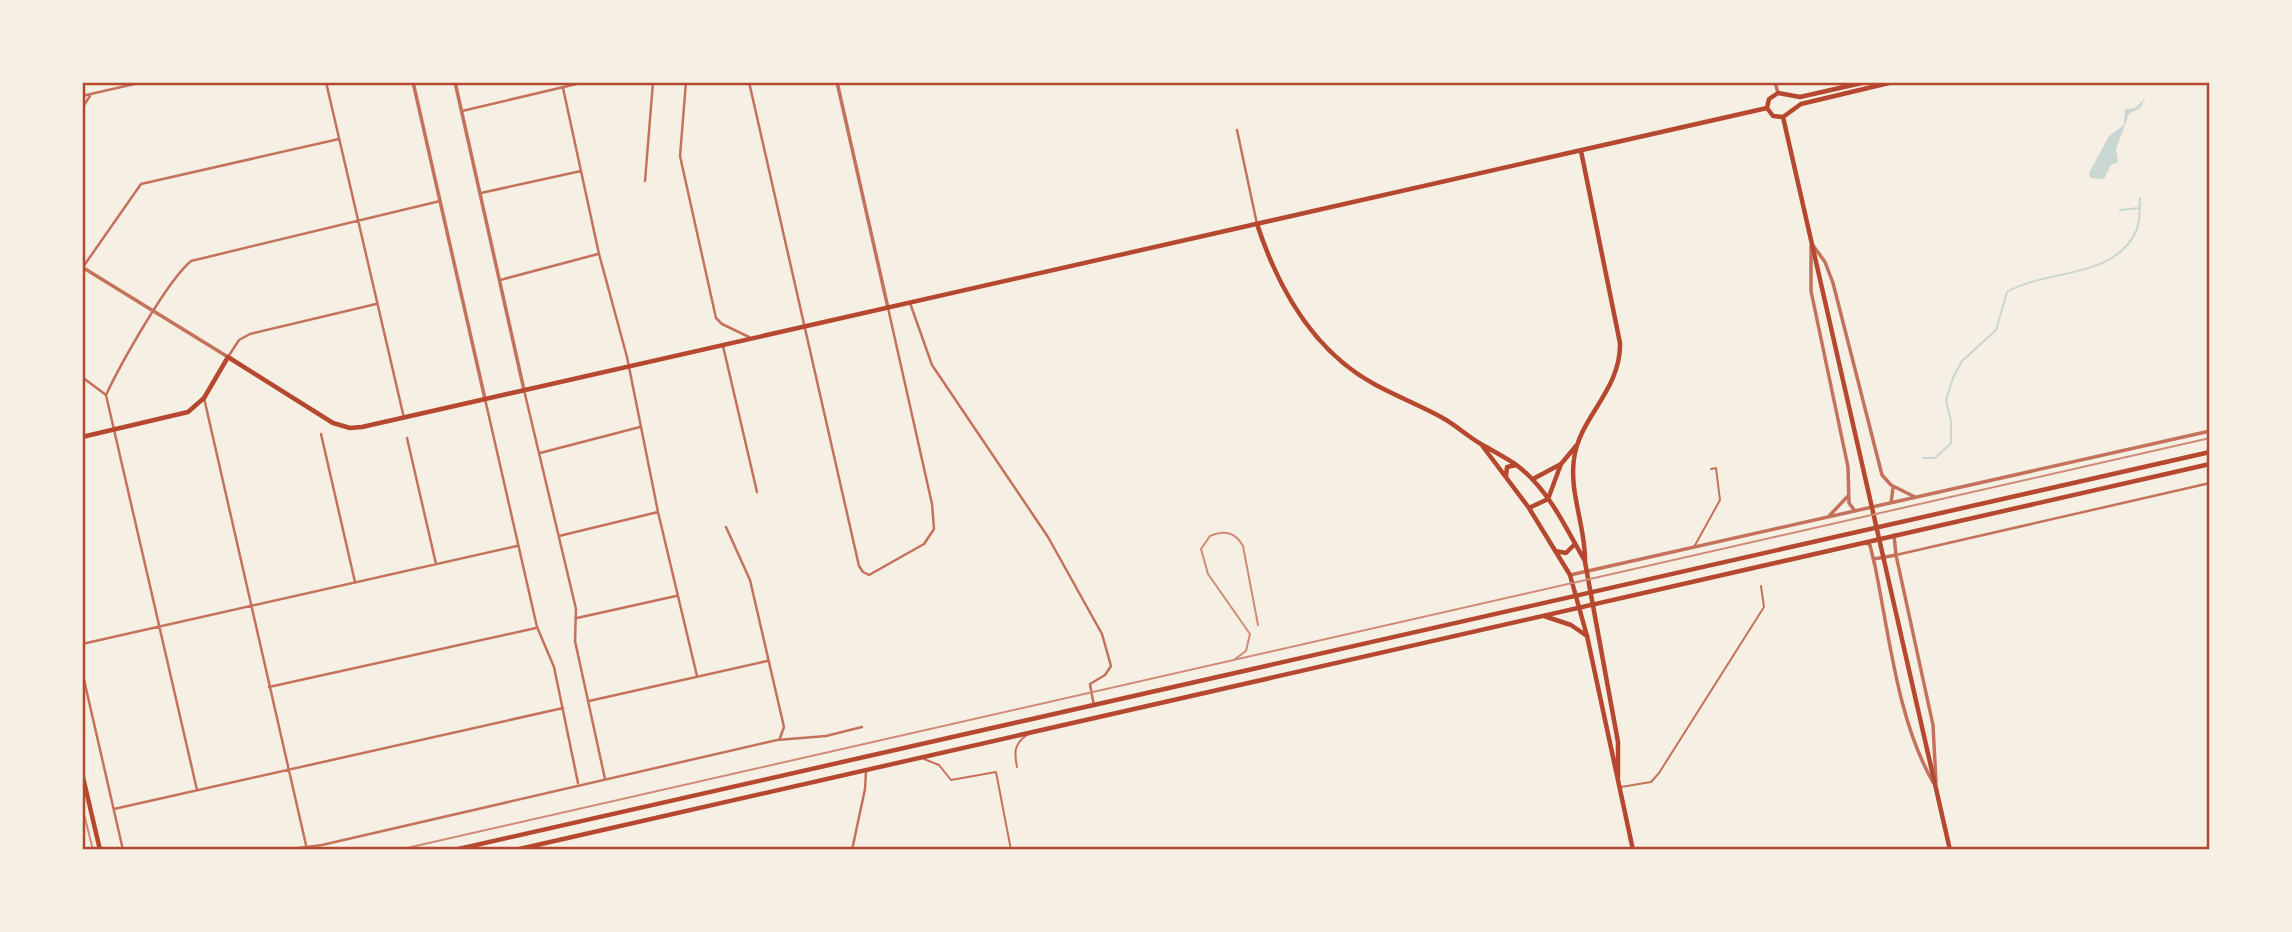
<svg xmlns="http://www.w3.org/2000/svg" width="2292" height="932" font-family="'Noto Sans',sans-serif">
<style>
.water{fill:#c9d6d2}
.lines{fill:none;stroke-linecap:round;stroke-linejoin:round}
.stream{stroke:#c9d6d2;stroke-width:2}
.service{stroke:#c5725c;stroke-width:2}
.minor{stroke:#c5725c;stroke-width:2.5}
.tertiary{stroke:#c5725c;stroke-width:3.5}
.secondary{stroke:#b5482f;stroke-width:4.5}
.primary{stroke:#b5482f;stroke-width:4.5}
.tram{stroke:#cf8b77;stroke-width:2}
.neatline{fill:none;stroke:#b5482f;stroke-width:2.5}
</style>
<rect width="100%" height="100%" fill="#f6efe4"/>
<!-- water -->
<path class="water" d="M2145,98L2140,108L2129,114L2116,149L2118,162L2111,165L2104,179L2090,178L2089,173L2109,136L2124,125L2125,109L2135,108Z"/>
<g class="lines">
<!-- stream -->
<path class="stream" d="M2120,210L2139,208
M1923,458H1935L1951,443V421L1946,400L1953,378L1962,361L1996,330L2007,292C2046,269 2115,279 2136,231C2141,221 2139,209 2140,198"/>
<!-- service -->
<path class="service" d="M1694,547L1720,500L1716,468L1711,469
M924,759L939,765L951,780L996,772L1011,850
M1017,767C1014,752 1014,744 1027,735
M1621,787L1651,782L1659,773L1764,607L1761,586"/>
<!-- minor -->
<path class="minor" d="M326,82L404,418
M686,82L680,156L716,318L722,324L749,337
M749,82L859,566L863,572L869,575L924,544L934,529L932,504L888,308
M563,88L599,254L627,357L658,512L697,676
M82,96L143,82
M82,108L90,96
M462,111L585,82
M1237,130L1257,224
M645,181L653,82
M481,193L581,171
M83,267L141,184L339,139
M500,280L598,254
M910,303L932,365L1048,537L1102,634L1111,666L1105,675L1090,684L1094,706
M723,346L757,492
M228,357L239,340L250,334L376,304
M82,377L106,395L197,790
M524,390L576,609L575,641L605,779
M106,395C120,365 167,281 191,261L440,201
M204,398L306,845
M485,399L537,627L554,667L578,783
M321,434L355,582
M407,438L436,564
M540,453L640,427
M726,527L750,580L784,727L780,738
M559,536L658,512
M1896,555L2210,483
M577,618L676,596
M82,644L517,546
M82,671L123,850
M269,687L536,628
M589,701L767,661
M114,809L563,708
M284,850L322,845L777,740L826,736L862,727
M852,850L865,789L866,771"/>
<!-- tertiary -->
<path class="tertiary" d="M413,82L485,399
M455,82L524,390
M837,82L888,308
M1775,82L1778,93
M1812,244L1825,262L1833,283L1882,475L1891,485L1915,497
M1811,246V291L1848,467L1849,503L1855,511
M82,267L228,357
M1891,503L1893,488
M1830,515L1848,496
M1894,535L1896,555L1933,725L1936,782
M1865,543L1870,545L1875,566C1889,634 1898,722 1933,782
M1874,559L1896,555
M1570,575L2210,431"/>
<!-- secondary -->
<path class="secondary" d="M1767,108L1769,99L1778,93L1800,97L1866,82
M1767,108L1773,116L1783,117
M1783,117L1950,850
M1783,117L1801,104L1893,82
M1581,151L1620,343C1621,391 1579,417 1574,459C1569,493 1586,528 1585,562L1618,742V777
M1257,224C1278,288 1312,350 1374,384C1396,396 1419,405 1441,417C1456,425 1467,436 1481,444C1500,455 1518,463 1533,480C1555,503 1569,534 1585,561
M82,437L188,412L204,398L228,357L333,423L350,428L362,427L1767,108
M1481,444L1529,508L1570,575L1587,636L1633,850
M1506,476L1507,467L1516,465
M1533,479L1561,464L1576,446
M1529,508L1548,499L1561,464
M1555,551L1566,553L1575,544
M82,773L100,850"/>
<!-- primary -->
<path class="primary" d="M1544,616L1571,625L1587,636
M454,850L2210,452
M515,850L2210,464"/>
<!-- tram -->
<path class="tram" d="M1235,659L1246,651L1250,634L1208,574L1201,549L1210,536C1225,530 1235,532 1243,546L1258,625
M82,806L93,850
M398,850L2210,438"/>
</g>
<!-- border -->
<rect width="2292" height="932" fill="none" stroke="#f6efe4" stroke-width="168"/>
<rect x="84" y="84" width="2124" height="764" class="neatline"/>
</svg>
